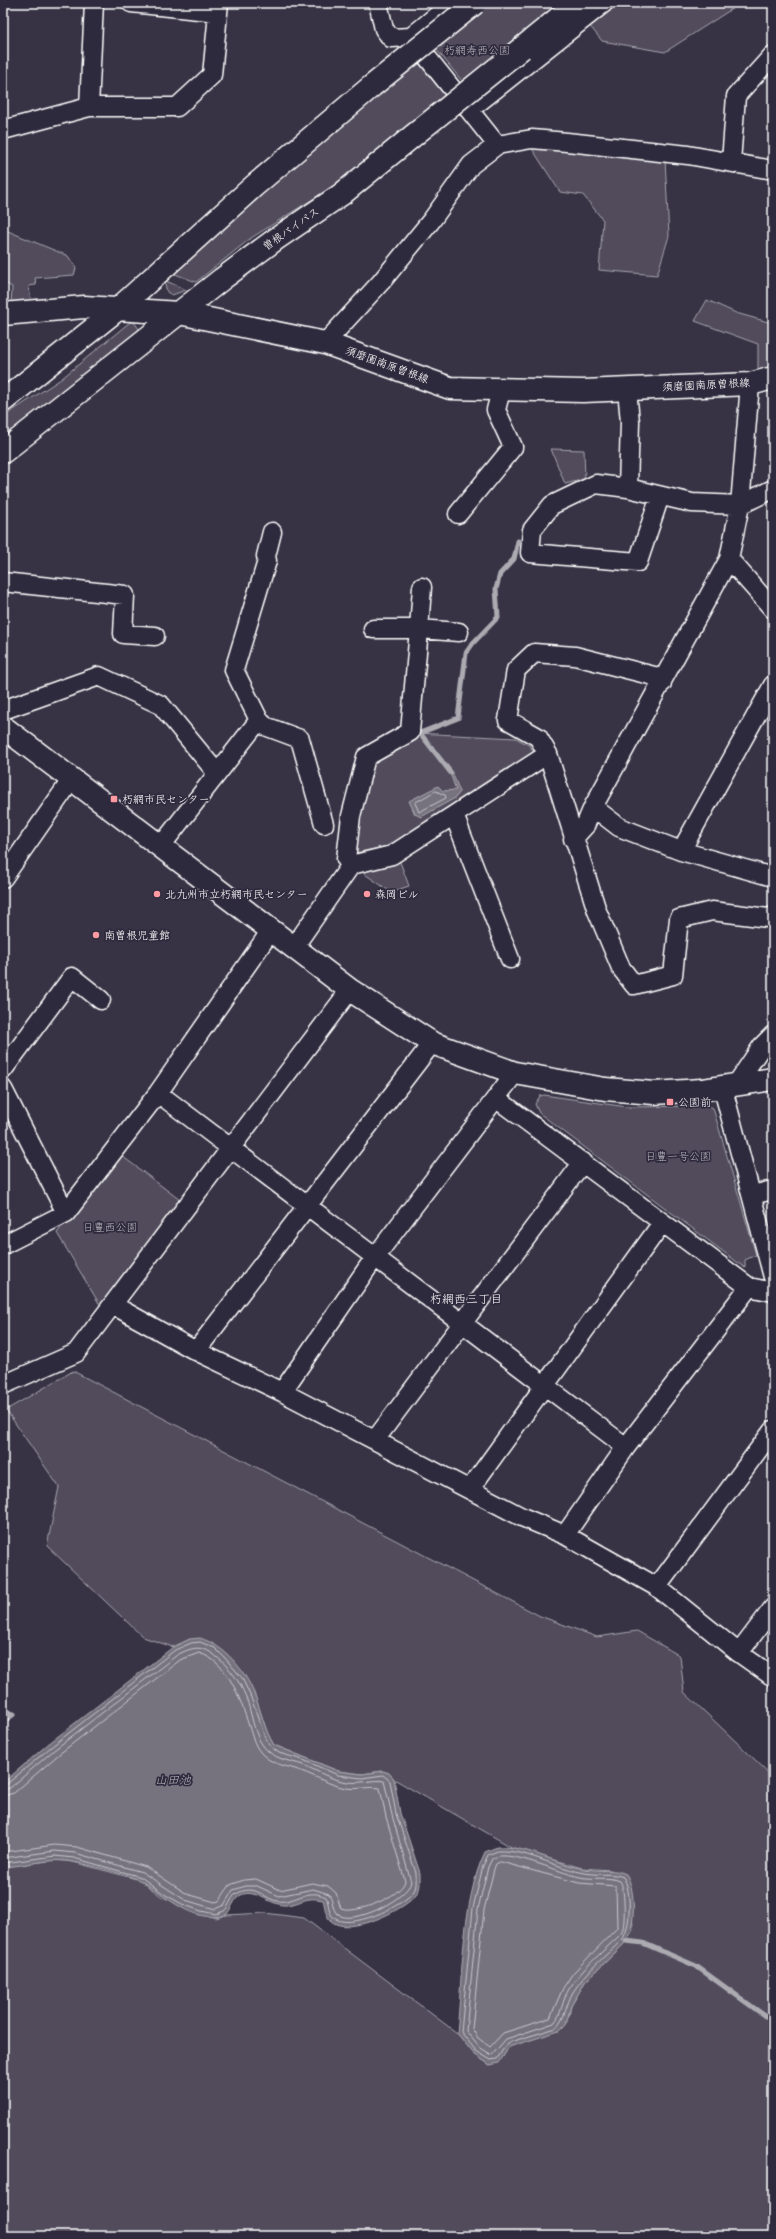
<svg xmlns="http://www.w3.org/2000/svg" width="776" height="2239" font-family="'Shantell Sans','Klee One',sans-serif">
<style>
.green{fill:#514c5c;stroke:#a8a6ae}
.water{fill:#76737f;stroke:#adabb2}
.lines{fill:none;stroke-linecap:round;stroke-linejoin:round}
.shore{stroke:#c8c7cc;stroke-width:1}
.stream{stroke:#adabb2;stroke-width:5}
.minor-casing{stroke:#fff;stroke-width:21}
.tertiary-casing{stroke:#fff;stroke-width:25}
.secondary-casing{stroke:#fff;stroke-width:25}
.trunk-casing{stroke:#fff;stroke-width:25}
.minor{stroke:#2f2a3d;stroke-width:18}
.tertiary{stroke:#2f2a3d;stroke-width:22}
.secondary{stroke:#2f2a3d;stroke-width:22}
.trunk{stroke:#2f2a3d;stroke-width:22}
.trunk-bridge-casing{stroke:#fff;stroke-width:25;stroke-linecap:butt}
.trunk-bridge{stroke:#2f2a3d;stroke-width:22}
.poi-dot{fill:#ff9aa2;stroke:#2f2a3d;stroke-width:1.5}
.labels{text-anchor:middle;dominant-baseline:central;stroke-width:3.5;stroke-linejoin:round;paint-order:stroke}
.park-label{font-size:11px;fill:#b9b7be;stroke:#2f2a3d}
.street-label{font-size:11px;fill:#fff;stroke:#2f2a3d}
.poi-label{font-size:11px;fill:#fff;stroke:#2f2a3d;text-anchor:start}
.neighbourhood-label{font-size:12px;fill:#fff;stroke:#2f2a3d}
.water-label{font-size:12px;font-style:italic;fill:#b4b2b9;stroke:#2f2a3d}
</style>
<rect width="100%" height="100%" fill="#373345"/>
<filter id="ink" filterUnits="userSpaceOnUse"><feTurbulence type="fractalNoise" baseFrequency=".025" numOctaves="2"/><feDisplacementMap in="SourceGraphic" scale="8" xChannelSelector="R" yChannelSelector="G"/><feConvolveMatrix kernelMatrix="1 2 1 2 8 2 1 2 1" color-interpolation-filters="sRGB"/></filter>
<g filter="url(#ink)">
<!-- green -->
<path class="green" d="M490,3H561L475,97L423,33L484,8Z
M617,3H741L665,52L602,41L589,25Z
M418,62L446,97L335,185L251,238L196,282L170,272L329,135Z
M529,144L665,159L669,236L657,275L599,270L603,220L583,195L560,192Z
M3,229L68,256L76,268L74,275L35,278L36,285L29,286L31,302L11,306L12,287L3,282Z
M164,280L186,290L172,295L167,292Z
M707,300L736,313L768,322L773,321V370L758,374V344L695,321Z
M130,322H134L139,329L137,333L3,441V417L61,379Z
M551,449L584,450L585,479L565,484Z
M415,733L516,738L530,746L534,753L393,845L350,854L369,762Z
M399,859L409,886L391,892L356,868Z
M544,1095L627,1107L709,1106L713,1108L756,1255L745,1260V1268L539,1113L535,1104L540,1096Z
M118,1153L180,1200L100,1305L57,1233Z
M73,1371L540,1616L597,1637L637,1631L680,1656L684,1692L773,1777V2236H3V1867L56,1860L73,1862L140,1880L162,1897L216,1918L226,1915L265,1913L304,1918L457,2033L474,2054L490,2065L502,2058L509,2047L569,2016L571,2006L585,1982L625,1943L633,1930L632,1907L611,1870L582,1868L513,1848L394,1779L389,1773L382,1771L362,1774L338,1771L274,1745L268,1735L254,1693L190,1639L173,1647L143,1637L47,1546L59,1487L6,1410Z"/>
<!-- water -->
<path class="water" d="M452,772L460,792L455,798L421,817L415,814L409,801L438,786L443,791L456,790L450,773Z
M200,1638C225,1646 244,1669 254,1693C261,1710 264,1729 274,1745L338,1771L362,1774L383,1771L389,1773L394,1779L400,1813L420,1873C420,1880 421,1888 417,1894C405,1910 347,1938 330,1920C325,1915 325,1906 323,1900C305,1896 303,1903 287,1905C271,1907 253,1885 238,1897C233,1902 231,1910 226,1915C191,1924 168,1896 141,1881C130,1875 87,1864 73,1862C49,1857 27,1866 3,1867V1783L48,1744L173,1647L190,1639Z
M497,1847C530,1845 561,1868 593,1870C605,1871 615,1869 626,1874C636,1889 636,1928 625,1943L585,1982L571,2006L566,2024L559,2031L509,2047L499,2063L490,2065L474,2054L457,2033C462,1980 462,1899 485,1852Z"/>
<g class="lines">
<!-- shore -->
<path class="shore" d="M436,791L445,795L446,798L419,812L415,803Z
M3,1785L7,1784L51,1747L175,1650L191,1643L200,1642L215,1648L224,1657L242,1678L250,1695L265,1737L271,1747L279,1753L303,1760L338,1775L362,1778L383,1775L390,1781L396,1814L416,1873C416,1879 417,1886 414,1891C404,1906 348,1932 333,1917C328,1912 329,1903 326,1897C306,1887 295,1904 277,1901C263,1898 255,1883 236,1894C231,1897 229,1907 224,1911L216,1914L201,1911L182,1904L164,1894L141,1877L74,1858L55,1856L3,1863
M3,1790L10,1788L54,1750L177,1655C194,1646 203,1645 218,1658C230,1668 240,1682 246,1697C252,1713 254,1741 269,1752C279,1760 291,1761 303,1765C318,1771 331,1780 348,1782C359,1784 374,1779 384,1781L392,1815L411,1882C407,1899 352,1927 337,1914C332,1909 333,1899 329,1894L313,1889L279,1896L257,1886H246L233,1890L224,1905L215,1909L185,1900L142,1872L75,1853L55,1851L3,1858
M3,1796L14,1793L58,1755L180,1660L199,1653C229,1662 240,1699 249,1726C252,1736 255,1748 264,1756C274,1765 288,1766 301,1771C316,1776 329,1785 346,1788C357,1790 369,1786 380,1788L386,1817L405,1881C402,1896 355,1915 341,1909L336,1893L328,1886L312,1883L280,1890L256,1879L244,1880L230,1885L219,1901L215,1902L187,1894L146,1867L77,1847L55,1845L3,1852
M498,1851C529,1849 562,1872 593,1874C604,1875 613,1873 623,1877C632,1889 631,1928 622,1940C605,1956 586,1972 573,1992C566,2004 566,2017 556,2028L507,2043L497,2059L491,2060L476,2051L461,2032L473,1908L483,1866L488,1855Z
M499,1856C521,1854 557,1872 580,1877C593,1880 608,1876 620,1881C625,1887 625,1920 623,1928C623,1931 621,1934 619,1936C601,1953 582,1969 569,1989C562,2000 562,2014 554,2023L506,2039L492,2055L479,2047L466,2031L478,1909L488,1867L492,1859Z
M501,1862L579,1883L616,1886L617,1928L573,1973L563,1988L550,2018L503,2033L490,2047L478,2038L472,2029L484,1910L494,1869L496,1864Z"/>
<!-- stream -->
<path class="stream" d="M451,773L420,733L458,718L466,653L473,643L498,617L496,589L500,574L514,559L518,541
M3,1710L14,1714L3,1722
M626,1941L643,1943L696,1966L765,2016"/>
<defs>
<path id="minor" d="M131,3L218,12
M378,3L384,29L391,38L411,37L452,3
M89,107L94,3
M469,110L604,3
M3,130L89,107H177L212,75L219,3
M497,145L532,139L567,142L688,155L773,170
M731,162L736,96L773,55
M325,343L381,282L431,221L471,165L497,145L411,37
M750,384L740,505L729,559L593,807L619,827L681,851L773,877
M627,389L630,422L628,488
M660,496L638,562L530,553L532,530L552,505L596,484L628,488L692,503L740,505L773,489
M458,514L513,447L496,410L501,390
M272,532L266,556L267,561L234,670L259,720L265,726L300,739L324,824
M729,559L773,609
M3,582L125,595L123,634L155,636
M373,629H419L422,587
M3,710L99,676L161,705L216,772
M548,754L538,737L508,720L516,670L534,653L575,656L654,676L662,683
M454,815L510,959
M573,839L585,826L593,807
M161,846L259,720
M681,851L773,685
M351,865L346,859L351,816L366,757L410,732L419,629L459,632
M3,878L72,779
M294,947L351,865L392,855L548,754L597,911L621,968L634,985L673,975L679,919L712,911L768,918L773,916
M3,1070L72,977L101,1000
M735,1086L762,1046L773,1035
M3,1089L66,1213
M723,1089L773,1277
M158,1093L626,1447
M497,1099L749,1287L773,1292
M752,1195L773,1190
M3,1245L66,1213L158,1093L272,929
M113,1305L196,1351L282,1392L522,1517L565,1535L657,1587L739,1653L773,1677
M196,1351L432,1043
M3,1385L76,1353L350,990
M282,1392L375,1257L515,1073
M375,1440L583,1162
M470,1489L662,1223
M565,1535L626,1447L749,1287
M657,1587L773,1430
M739,1653L773,1608"/>
<path id="tertiary" d="M3,727L350,990L432,1043L515,1073L605,1089L654,1093L702,1090L773,1079"/>
<path id="secondary" d="M3,314L84,307L179,313L325,343L450,388L583,391L750,384L773,378"/>
<path id="trunk" d="M522,48L577,3
M3,401L118,309L254,186L372,86
M3,452L222,279L276,239L342,194L414,135"/>
</defs>
<!-- minor casing -->
<use href="#minor" class="minor-casing"/>
<!-- tertiary casing -->
<use href="#tertiary" class="tertiary-casing"/>
<!-- secondary casing -->
<use href="#secondary" class="secondary-casing"/>
<!-- trunk casing -->
<use href="#trunk" class="trunk-casing"/>
<!-- minor -->
<use href="#minor" class="minor"/>
<!-- tertiary -->
<use href="#tertiary" class="tertiary"/>
<!-- secondary -->
<use href="#secondary" class="secondary"/>
<!-- trunk -->
<use href="#trunk" class="trunk"/>
<defs>
<path id="trunk-bridge" d="M372,86L475,3
M414,135L522,48"/>
</defs>
<!-- trunk-bridge casing -->
<use href="#trunk-bridge" class="trunk-bridge-casing"/>
<!-- trunk-bridge -->
<use href="#trunk-bridge" class="trunk-bridge"/>
</g>
</g>
<!-- markers -->
<g class="poi-dot">
<rect x="110" y="795" width="8" height="8" rx="2"/>
<circle cx="157" cy="894" r="4"/>
<circle cx="367" cy="894" r="4"/>
<circle cx="96" cy="935" r="4"/>
<rect x="666" y="1098" width="8" height="8" rx="2"/>
</g>
<g class="labels">
<!-- park labels -->
<g class="park-label">
<text x="477" y="50">朽網寿西公園</text>
<text x="678" y="1156">日豊一号公園</text>
<text x="110" y="1227">日豊西公園</text>
</g>
<!-- street labels -->
<g class="street-label">
<text transform="translate(291 229) rotate(-35)">曽根バイパス</text>
<text transform="translate(387 365) rotate(20)">須磨園南原曽根線</text>
<text transform="translate(706 385) rotate(-3)">須磨園南原曽根線</text>
</g>
<!-- poi labels -->
<g class="poi-label">
<text x="122" y="799">朽網市民センター</text>
<text x="165" y="894">北九州市立朽網市民センター</text>
<text x="375" y="894">森岡ビル</text>
<text x="104" y="935">南曽根児童館</text>
<text x="678" y="1102">公園前</text>
</g>
<!-- neighbourhood labels -->
<g class="neighbourhood-label">
<text x="466" y="1299">朽網西三丁目</text>
</g>
<!-- water labels -->
<g class="water-label">
<text x="173" y="1780">山田池</text>
</g>
</g>
<!-- margin -->
<rect width="776" height="2239" fill="none" stroke="#2f2a3d" stroke-width="16"/>
<rect x="8" y="8" width="760" height="2223" fill="none" stroke="#fff" stroke-width="1.5" filter="url(#ink)"/>
</svg>
